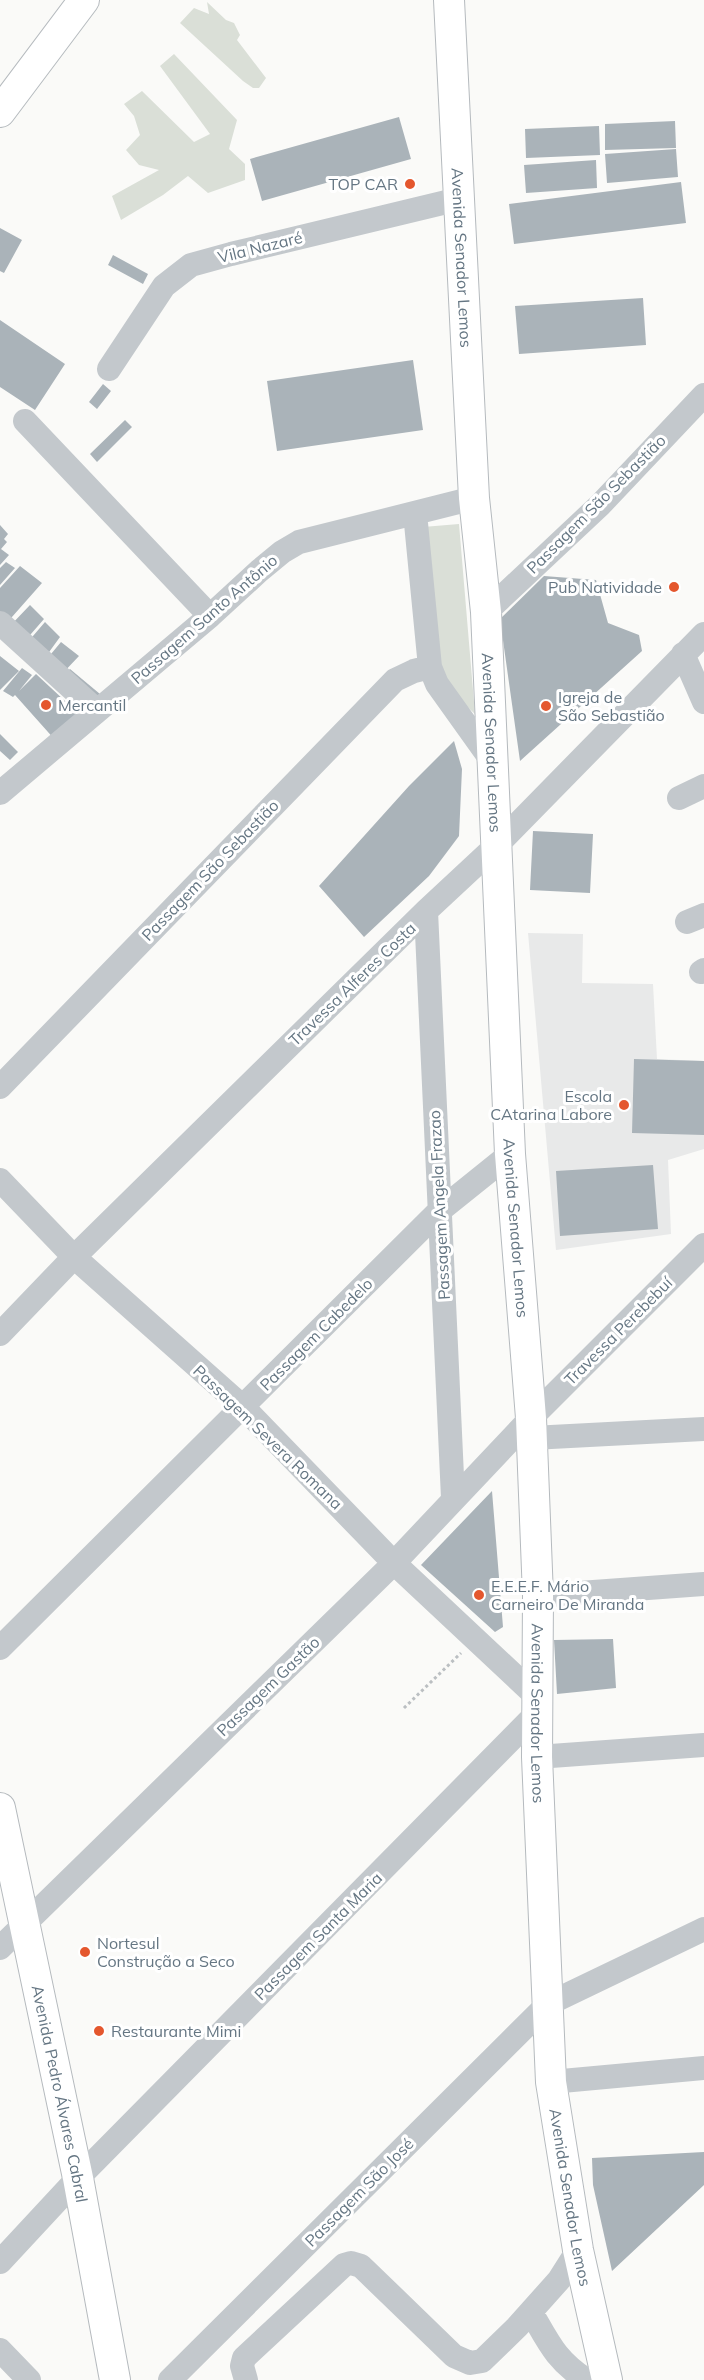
<svg xmlns="http://www.w3.org/2000/svg" width="704" height="2380" font-family="Mulish,sans-serif">
<style>
.built{fill:#e8e9e9}
.green{fill:#dadfd7}
.building{fill:#aab3b9}
.lines{fill:none;stroke-linecap:round;stroke-linejoin:round}
.major-casing{stroke:#b5babe;stroke-width:32}
.path{stroke:#bbbfc2;stroke-width:3;stroke-dasharray:3 3;stroke-linecap:butt}
.minor{stroke:#c3c8cc;stroke-width:24}
.major{stroke:#fff;stroke-width:30}
.poi-dot{fill:#e4572e;stroke:#fff;stroke-width:2}
.labels{text-anchor:middle;dominant-baseline:central;stroke-width:6;stroke-linejoin:round;paint-order:stroke}
.poi-label{font-size:16px;fill:#657683;stroke:#fff;text-anchor:start}
.street-label{font-size:16px;fill:#657683;stroke:#fff}
</style>
<rect width="100%" height="100%" fill="#fafaf8"/>
<!-- built -->
<path class="built" d="M528,933L583,934L582,983L653,984L657,1059L704,1061V1149L668,1160L671,1234L556,1250Z"/>
<!-- green -->
<path class="green" d="M207,2L226,20L234,23L240,35L237,40L266,78L259,88H253L243,81L180,23L194,8L209,14Z
M174,54L237,120L229,149L245,164V180L208,193L188,176L163,195L121,220L112,196L159,170L139,165L126,150L140,135L134,116L124,104L142,91L194,142L210,134L160,66Z
M459,524L475,714L448,689L438,665L423,527Z"/>
<!-- building -->
<path class="building" d="M399,117L411,159L262,201L250,159Z
M675,121L676,148L605,150V124Z
M599,126L600,155L526,158L525,129Z
M676,149L678,177L607,183L605,154Z
M596,160L597,188L526,193L524,165Z
M681,182L686,223L514,244L509,204Z
M0,228L22,240L4,273L0,271Z
M113,255L148,274L143,284L108,265Z
M643,298L646,345L519,354L515,306Z
M0,320L65,364L35,410L0,387Z
M413,360L423,430L277,451L267,381Z
M103,384L111,391L97,409L89,402Z
M125,420L132,427L97,462L90,454Z
M0,525L8,534L4,539L7,542L1,549L9,555L0,565Z
M6,562L15,568L0,585V568Z
M20,566L42,583L4,626L0,623V588Z
M544,576L596,580L608,623L639,635L642,651L520,761L500,619Z
M30,605L44,619L24,642L9,627Z
M45,622L60,637L44,659L27,643Z
M61,642L79,656L61,675L46,660Z
M0,656L19,671L0,690Z
M22,668L32,675L19,691L36,674L79,714L56,741L15,695L13,697L3,691Z
M70,669L100,694L92,703L61,677Z
M0,734L18,752L10,760L0,751Z
M454,741L462,769L459,836L429,876L364,937L319,886L409,786Z
M533,831L593,834L590,893L530,890Z
M634,1059L704,1061V1135L632,1133Z
M653,1165L658,1229L560,1236L556,1171Z
M492,1491L503,1627L495,1632L421,1565Z
M613,1639L616,1688L557,1694L554,1640Z
M704,2152V2185L612,2271L593,2185L592,2158Z"/>
<g class="lines">
<defs>
<g id="major">
<path id="s1" d="M449,0L474,498L486,612L510,1154L531,1418L538,1596L537,1757L551,2082L578,2250L607,2380"/>
<path d="M0,112L84,0"/>
<path id="s2" d="M0,1808L78,2178L115,2380"/>
</g>
</defs>
<!-- major casing -->
<use href="#major" class="major-casing"/>
<!-- path -->
<path class="path" d="M404,1708L461,1653"/>
<!-- minor -->
<path class="minor" d="M109,369L164,286L191,265L231,254L459,199
M25,421L210,616
M415,513L430,667L437,684L492,761
M486,612L600,505L704,395
M0,623L97,711
M683,654L704,702
M0,793L210,616L259,571L282,552L299,542L474,498
M679,798L704,786
M426,911L453,1498
M687,922L704,915
M701,972L704,970
M0,1087L395,680L414,671L430,667
M0,1180L74,1257L243,1407L394,1563L536,1696
M0,1334L74,1257L426,911L498,844L704,634
M532,1438L704,1429
M538,1596L704,1584
M0,1648L438,1212L510,1154
M537,1757L704,1745
M0,1948L394,1563L531,1418L704,1245
M551,2082L704,2068
M0,2262L78,2178L536,1714
M531,2312C549,2343 555,2359 586,2380
M0,2350L29,2380
M170,2380L548,2004L704,1929
M246,2380L242,2366L244,2358L344,2265L351,2263L361,2266L454,2356L470,2363L482,2361L517,2327L559,2280L578,2250"/>
<!-- major -->
<use href="#major" class="major"/>
</g>
<!-- markers -->
<g class="poi-dot">
<circle cx="410" cy="184" r="6"/>
<circle cx="674" cy="587" r="6"/>
<circle cx="46" cy="705" r="6"/>
<circle cx="546" cy="706" r="6"/>
<circle cx="624" cy="1105" r="6"/>
<circle cx="479" cy="1595" r="6"/>
<circle cx="85" cy="1952" r="6"/>
<circle cx="99" cy="2031" r="6"/>
</g>
<g class="labels">
<!-- poi labels -->
<g class="poi-label">
<text x="398" y="184" text-anchor="end">TOP CAR</text>
<text x="662" y="587" text-anchor="end">Pub Natividade</text>
<text x="558" y="697">Igreja de<tspan x="558" dy="18">São Sebastião</tspan></text>
<text x="58" y="705">Mercantil</text>
<text x="612" y="1096" text-anchor="end">Escola<tspan x="612" dy="18">CAtarina Labore</tspan></text>
<text x="491" y="1586">E.E.E.F. Mário<tspan x="491" dy="18">Carneiro De Miranda</tspan></text>
<text x="97" y="1943">Nortesul<tspan x="97" dy="18">Construção a Seco</tspan></text>
<text x="111" y="2031">Restaurante Mimi</text>
</g>
<!-- street labels -->
<g class="street-label">
<text transform="translate(260 247) rotate(-14)">Vila Nazaré</text>
<text stroke="none"><textPath href="#s1" startOffset="258">Avenida Senador Lemos</textPath></text>
<text transform="translate(596 504) rotate(-45)">Passagem São Sebastião</text>
<text transform="translate(204 619) rotate(-41)">Passagem Santo Antônio</text>
<text stroke="none"><textPath href="#s1" startOffset="744">Avenida Senador Lemos</textPath></text>
<text transform="translate(210 870) rotate(-46)">Passagem São Sebastião</text>
<text transform="translate(352 984) rotate(-44)">Travessa Alferes Costa</text>
<text transform="translate(439 1205) rotate(-93)">Passagem Angela Frazao</text>
<text stroke="none"><textPath href="#s1" startOffset="1230">Avenida Senador Lemos</textPath></text>
<text transform="translate(618 1331) rotate(-45)">Travessa Perebebuí</text>
<text transform="translate(316 1334) rotate(-45)">Passagem Cabedelo</text>
<text transform="translate(268 1437) rotate(44)">Passagem Severa Romana</text>
<text transform="translate(268 1686) rotate(-44)">Passagem Gastão</text>
<text stroke="none"><textPath href="#s1" startOffset="1716">Avenida Senador Lemos</textPath></text>
<text transform="translate(318 1936) rotate(-45)">Passagem Santa Maria</text>
<text stroke="none"><textPath href="#s2" startOffset="292">Avenida Pedro Álvares Cabral</textPath></text>
<text transform="translate(359 2192) rotate(-45)">Passagem São José</text>
<text stroke="none"><textPath href="#s1" startOffset="2202">Avenida Senador Lemos</textPath></text>
</g>
</g>
</svg>
